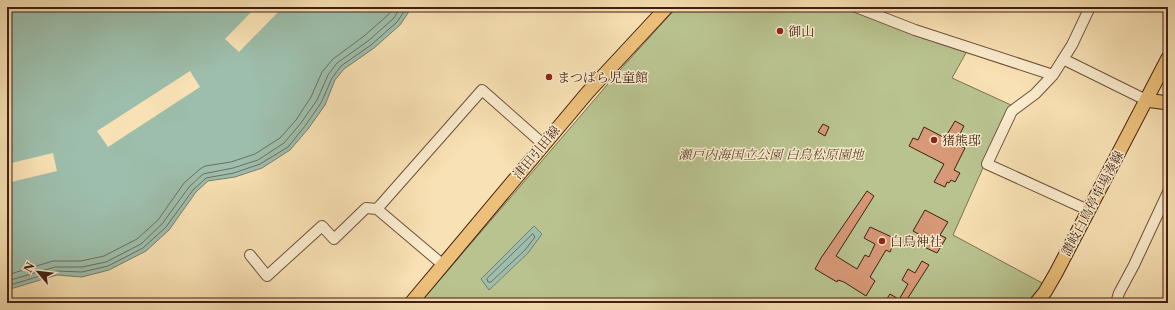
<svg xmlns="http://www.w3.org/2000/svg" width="1175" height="310" font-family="'Libre Caslon Text','Noto Serif JP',serif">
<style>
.green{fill:#b9c390;stroke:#7e7151}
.water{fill:#9dbeac;stroke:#797e6e}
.pier{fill:#f8e1b4}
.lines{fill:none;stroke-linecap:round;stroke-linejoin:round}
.shore{stroke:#706e5f;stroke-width:1}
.building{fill:#d79977;stroke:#431f12}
.minor-casing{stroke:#70503a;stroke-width:12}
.major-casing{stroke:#431f12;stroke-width:15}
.minor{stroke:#faecce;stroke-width:10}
.major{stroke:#ecc07a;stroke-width:13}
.poi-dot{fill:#8f2418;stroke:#faecce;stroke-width:1.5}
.labels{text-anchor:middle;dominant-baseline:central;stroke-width:3;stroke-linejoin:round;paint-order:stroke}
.poi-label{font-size:13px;fill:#431f12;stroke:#faecce;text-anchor:start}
.street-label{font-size:13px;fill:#431f12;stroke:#faecce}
.park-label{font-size:13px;font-style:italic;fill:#604832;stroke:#faecce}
</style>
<rect width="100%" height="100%" fill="#f8e1b4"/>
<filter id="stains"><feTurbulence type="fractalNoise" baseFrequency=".005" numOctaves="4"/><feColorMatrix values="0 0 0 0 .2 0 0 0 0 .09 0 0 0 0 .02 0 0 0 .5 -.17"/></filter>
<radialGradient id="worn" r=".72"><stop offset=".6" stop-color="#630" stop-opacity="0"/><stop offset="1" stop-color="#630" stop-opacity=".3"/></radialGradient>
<!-- green -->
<path class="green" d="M677,7H843L967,51L952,78L1011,105L953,235L1044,284L1028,303H420L619,71Z"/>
<!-- water -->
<path class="water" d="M7,7H412L400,25L374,48L344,69L335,80L325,105L308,129L290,150L262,168L235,177L208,181L196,192L169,230L146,251L109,270L82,277L57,275L7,290Z
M534,226L542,234L528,253L489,290L481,279Z"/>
<!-- pier -->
<path class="pier" d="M256,7H283L239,52L225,39Z
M190,71L200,87L108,147L97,131Z
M53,153L57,171L7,183V164Z"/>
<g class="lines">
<!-- shore -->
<path class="shore" d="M533,234L535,237L525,250L491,282H488L487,279Z
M7,275L53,261H81L104,256L137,239L158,220L184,183L200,169L205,166L231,162L255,154L280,138L296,120L311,97L322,72L333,59L364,36L388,15L394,7
M7,281L55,267H82L106,262L141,244L162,224L189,187L203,174L233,168L258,160L284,143L301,123L317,100L328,75L337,63L368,41L393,19L401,7
M7,286L56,271L82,272L108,266L143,248L166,227L193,190L206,178L234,173L260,164L288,147L305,126L321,103L332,78L341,66L371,45L397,22L407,7"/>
</g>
<!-- building -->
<path class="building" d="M955,121L964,126L955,144L965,148L954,170L960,173L955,182L951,180L949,183L947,182L945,187L934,182L944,164L909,146L913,138L918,140L924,127L945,138Z
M823,124L829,127L825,136L818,132Z
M867,191L874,196L836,256L857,269L865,255L869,257L875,244L864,238L870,227L894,238L892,242L894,243L890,252L886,250L870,277L875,281L866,296L844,282L838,280L837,282L815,269L821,258Z
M925,210L948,222L940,235L946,238L937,253L922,246L926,238L913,231Z
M922,261L929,265L906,301L900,298L908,284L902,280L908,269L915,273Z
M890,294L905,303H884Z"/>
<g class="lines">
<defs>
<path id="minor" d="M856,7L915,30L1053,75
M1063,59L1146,100
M1088,210L987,164L1012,111L1035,94L1053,75L1072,45L1090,7
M250,255L267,276L322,226L334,239L366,208L377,209
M442,264L377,209L482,90L543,144
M1116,303L1119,293L1134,265L1168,192"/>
<path id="major" d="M1146,100L1168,103
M411,303L588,92L667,7
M1036,303L1045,292L1056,273L1168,58"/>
</defs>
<!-- minor casing -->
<use href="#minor" class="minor-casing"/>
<!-- major casing -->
<use href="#major" class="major-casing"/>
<!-- minor -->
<use href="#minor" class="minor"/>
<!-- major -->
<use href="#major" class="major"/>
</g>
<!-- markers -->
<g class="poi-dot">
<circle cx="780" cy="31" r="4"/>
<circle cx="549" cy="77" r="4"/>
<circle cx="934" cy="140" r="4"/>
<circle cx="882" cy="241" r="4"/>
</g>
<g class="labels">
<!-- poi labels -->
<g class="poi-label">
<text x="788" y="31">御山</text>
<text x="557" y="77">まつばら児童館</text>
<text x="942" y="140">猪熊邸</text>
<text x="890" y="241">白鳥神社</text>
</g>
<!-- street labels -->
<g class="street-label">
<text transform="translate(536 152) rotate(-50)">津田引田線</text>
<text transform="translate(1092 203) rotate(-62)">讃岐白鳥停車場湊線</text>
</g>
<!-- park labels -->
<g class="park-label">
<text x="771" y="154">瀬戸内海国立公園 白鳥松原園地</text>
</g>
</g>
<!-- margin -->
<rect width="1175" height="310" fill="none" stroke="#f8e1b4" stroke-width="24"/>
<rect x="8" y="8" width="1159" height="294" fill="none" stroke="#431f12" stroke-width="2"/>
<rect x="12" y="12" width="1151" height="286" fill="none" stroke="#431f12"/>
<!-- north arrow -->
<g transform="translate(38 272) rotate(298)" stroke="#faecce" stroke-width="3" paint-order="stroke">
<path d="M0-3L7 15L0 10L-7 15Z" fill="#431f12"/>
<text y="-6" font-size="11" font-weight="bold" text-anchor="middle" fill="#431f12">N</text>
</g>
<rect width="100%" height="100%" filter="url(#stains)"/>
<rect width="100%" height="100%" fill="url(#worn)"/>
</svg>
